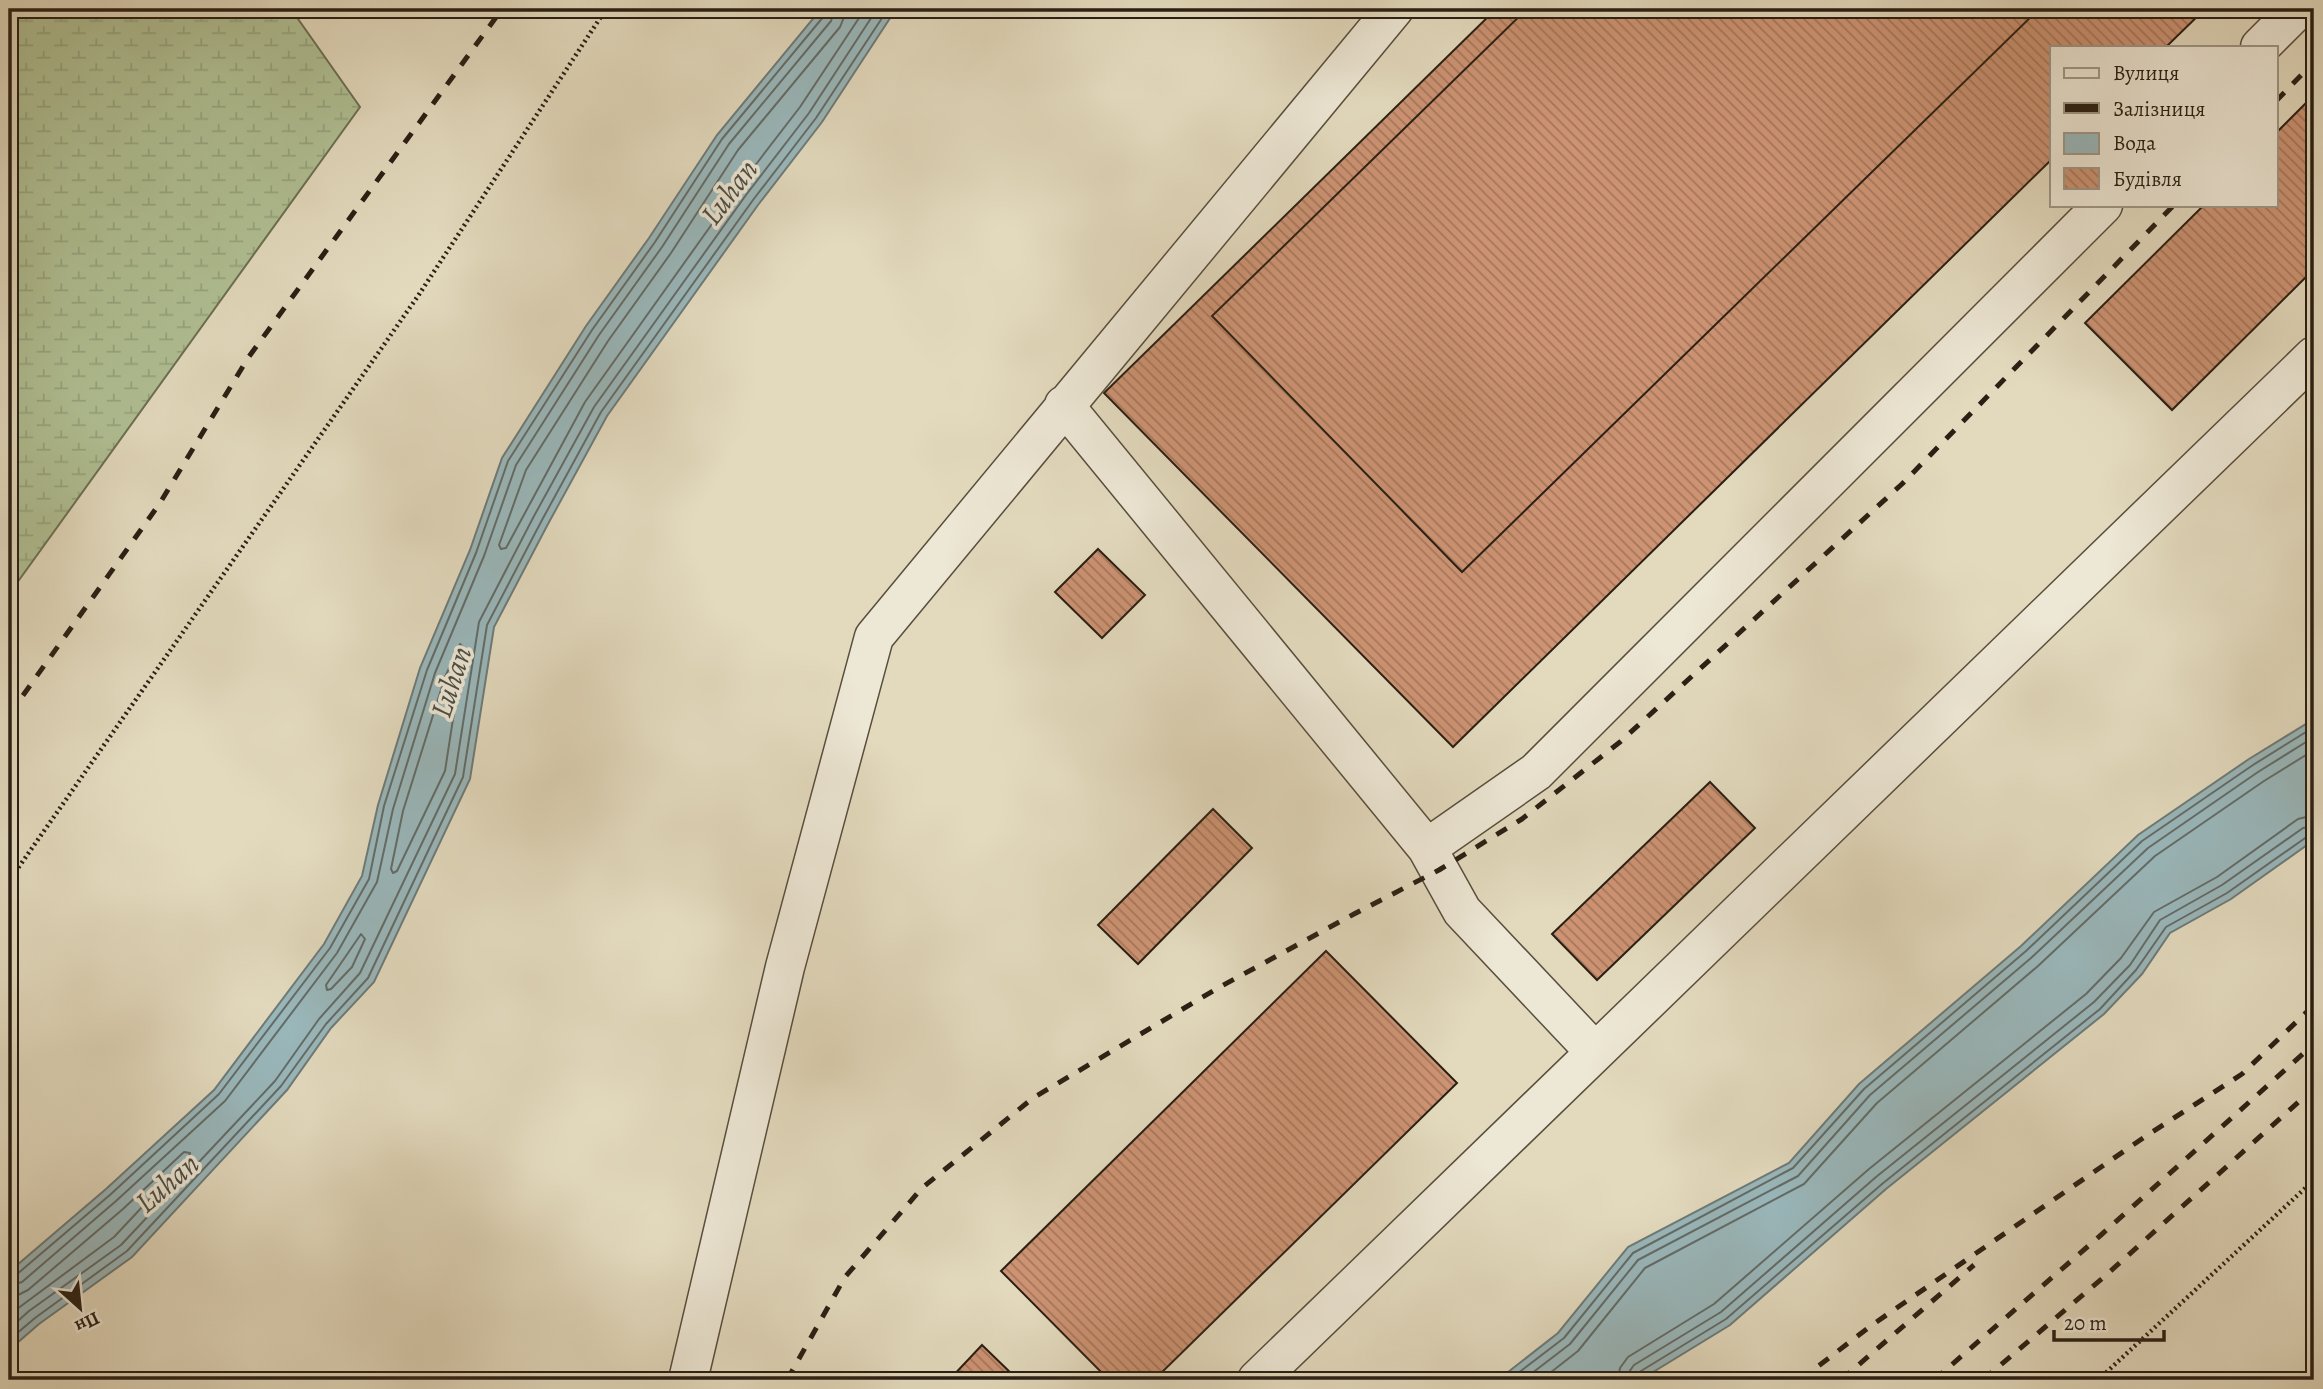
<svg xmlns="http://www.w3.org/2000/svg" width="2323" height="1389" font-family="Alegreya,serif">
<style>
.wetland{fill:url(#wetland-marsh);stroke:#6c7054;stroke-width:2}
.water{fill:#9ab8bc;stroke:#6d7b79;stroke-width:2}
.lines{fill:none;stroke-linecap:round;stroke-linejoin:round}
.shore{stroke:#626c68;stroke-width:2}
.building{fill:url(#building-back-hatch);stroke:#291f14;stroke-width:2}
.minor-casing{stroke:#584e3e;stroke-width:41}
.path{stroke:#291f14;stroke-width:4.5;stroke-dasharray:2 3.5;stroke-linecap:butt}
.minor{stroke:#ede7d5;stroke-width:38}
.rail{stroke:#291f14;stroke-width:5;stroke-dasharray:12 12;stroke-linecap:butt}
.labels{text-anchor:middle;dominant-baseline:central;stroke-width:7;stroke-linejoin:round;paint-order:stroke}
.water-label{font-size:30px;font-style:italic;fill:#4b4d46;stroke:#ede7d5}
</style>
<defs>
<pattern id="wetland-marsh" width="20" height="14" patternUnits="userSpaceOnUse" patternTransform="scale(1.75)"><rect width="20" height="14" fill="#b0c094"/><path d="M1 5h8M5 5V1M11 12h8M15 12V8" fill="none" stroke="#97a57f"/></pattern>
<pattern id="building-back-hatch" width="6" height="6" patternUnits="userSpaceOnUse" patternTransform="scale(1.75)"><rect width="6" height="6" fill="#cd9373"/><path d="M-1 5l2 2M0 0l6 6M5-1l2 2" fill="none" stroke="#a6775d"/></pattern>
</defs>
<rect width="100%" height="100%" fill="#e3dabe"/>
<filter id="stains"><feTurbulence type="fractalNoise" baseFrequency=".00286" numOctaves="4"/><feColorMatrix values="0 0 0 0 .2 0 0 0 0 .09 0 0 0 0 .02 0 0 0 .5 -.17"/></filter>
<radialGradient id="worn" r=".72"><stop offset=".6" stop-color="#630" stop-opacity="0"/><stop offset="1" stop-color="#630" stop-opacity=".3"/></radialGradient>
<!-- wetland -->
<path class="wetland" d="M9,9H291L360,107L9,594Z"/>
<!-- water -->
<path class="water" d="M821,9H896L822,122L758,205L607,416L548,524L494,627L470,779L374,982L331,1028L287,1090L132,1257L39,1324L9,1350V1272L106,1189L214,1090L324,944L362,876L378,805L420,668L470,550L502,458L586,326L649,238L717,135Z
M2314,719V840L2231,899L2170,933L2142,974L2104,1014L1886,1189L1730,1325L1640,1380H1498L1558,1333L1628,1247L1789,1163L1859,1084L2021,946L2138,835L2249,759Z"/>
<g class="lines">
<!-- shore -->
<path class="shore" d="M845,9L844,17L840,27L738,150L671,253L608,341L526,470L499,545L501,549L506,548L585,402L737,189L800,107L865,9
M460,644L464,648L445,771L397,871L393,873L391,869L403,811L445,677Z
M361,934L365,939L352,967L331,989L327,990L326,985Z
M9,1277L16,1275L111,1194L219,1094L330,948L369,879L384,806L427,670L476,553L508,461L592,330L655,242L722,139L824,16L826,9
M9,1286L22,1282L116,1201L225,1101L337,953L377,882L393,809L435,673L484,556L516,465L599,335L662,247L729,144L831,21L835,9
M9,1296L18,1295L28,1290L123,1209L184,1152L190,1153L189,1157L114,1237L9,1315
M9,1329L29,1311L121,1245L275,1081L319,1019L360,973L455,774L479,622L534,516L594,407L746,195L809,113L877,9
M9,1340L35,1318L127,1251L281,1086L326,1024L368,978L463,777L487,625L542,520L601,412L753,200L816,118L888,9
M1509,1380L1564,1338L1633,1253L1793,1168L1864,1089L2026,951L2142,841L2253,765L2314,727
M1523,1380L1570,1344L1638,1260L1798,1176L1870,1095L2031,958L2148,848L2258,772L2314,737
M1541,1380L1578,1351L1645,1268L1804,1184L1877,1103L2038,966L2155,856L2264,781L2314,750
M1618,1380L1620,1368L1628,1357L1714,1304L1869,1169L2086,994L2121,958L2154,912L2217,877L2298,819L2314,815
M1628,1380L1629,1372L1634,1365L1721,1312L1876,1177L2094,1002L2130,965L2160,920L2222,885L2303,828L2314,826
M1637,1380L1641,1371L1726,1319L1882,1184L2100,1009L2136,970L2166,927L2227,893L2308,836L2314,835"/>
</g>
<!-- building -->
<path class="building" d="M1496,9H2205L2166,47H2052V159L1453,747L1104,393Z
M1527,9H2039L1462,572L1212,316Z
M2314,95V269L2172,410L2085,323L2204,205H2276V133Z
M1098,549L1145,595L1102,638L1055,592Z
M1710,782L1755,828L1597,980L1552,934Z
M1213,809L1252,848L1138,964L1098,925Z
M1326,951L1457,1083L1154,1380H1109L1001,1271Z
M982,1345L1018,1380H949Z"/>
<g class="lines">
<defs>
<path id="minor" d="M2260,47L2298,9
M1064,405L1427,848L1462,911L1595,1052
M1427,848L1536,772L2103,205
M688,1380L785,967L874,637L1394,9
M1257,1380L2314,356"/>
</defs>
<!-- minor casing -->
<use href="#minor" class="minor-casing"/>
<!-- path -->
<path class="path" d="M9,881L418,296L606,9
M2098,1380L2314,1180"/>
<!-- minor -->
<use href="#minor" class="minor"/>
<!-- rail -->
<path class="rail" d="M2276,101L2314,62
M9,715L160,503L248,358L502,9
M787,1380L845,1277L922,1188L1033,1098L1218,988L1354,914L1439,870L1522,819L1620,742L1902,484L2174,205
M1800,1380L1872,1325L2146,1136L2242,1074L2314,1005
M1841,1380L1974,1265
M1934,1380L2101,1235L2314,1044
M1983,1380L2105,1276L2314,1088"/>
</g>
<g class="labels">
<!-- water labels -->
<g class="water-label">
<text transform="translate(729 192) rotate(-53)">Luhan</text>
<text transform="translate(451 682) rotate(-72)">Luhan</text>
<text transform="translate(167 1183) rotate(-41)">Luhan</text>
</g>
</g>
<!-- margin -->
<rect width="2323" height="1389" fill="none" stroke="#e3dabe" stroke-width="35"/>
<rect x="10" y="10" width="2302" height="1368" fill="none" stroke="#291f14" stroke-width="3.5"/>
<rect x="18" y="18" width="2288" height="1354" fill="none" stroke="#291f14" stroke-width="2"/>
<!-- legend -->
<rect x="2050" y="46" width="228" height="161" fill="#ede7d5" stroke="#9f9788" stroke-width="2"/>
<rect x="2064" y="68" width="35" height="10" fill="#ede7d5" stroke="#9f9788" stroke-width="2"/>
<text x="2113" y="80" font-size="21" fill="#291f14">Вулиця</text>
<rect x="2064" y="103" width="35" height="10" fill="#291f14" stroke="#9f9788" stroke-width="2"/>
<text x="2113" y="116" font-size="21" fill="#291f14">Залізниця</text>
<rect x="2064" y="133" width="35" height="21" fill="#9ab8bc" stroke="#9f9788" stroke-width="2"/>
<text x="2113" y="150" font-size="21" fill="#291f14">Вода</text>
<rect x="2064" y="168" width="35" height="21" fill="url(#building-back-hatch)" stroke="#9f9788" stroke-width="2"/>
<text x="2113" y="186" font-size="21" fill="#291f14">Будівля</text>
<!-- north arrow -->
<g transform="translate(80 1308) rotate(153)" stroke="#ede7d5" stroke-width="5" paint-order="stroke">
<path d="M0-5L12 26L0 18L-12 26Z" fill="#291f14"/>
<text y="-10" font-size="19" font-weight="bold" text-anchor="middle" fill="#291f14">Пн</text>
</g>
<!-- scale -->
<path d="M2054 1330v10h110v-10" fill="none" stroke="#291f14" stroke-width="3.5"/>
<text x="2064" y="1330" font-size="21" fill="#291f14" stroke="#ede7d5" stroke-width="5" paint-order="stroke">20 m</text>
<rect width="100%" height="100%" filter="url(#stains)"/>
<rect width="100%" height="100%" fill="url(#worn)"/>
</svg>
